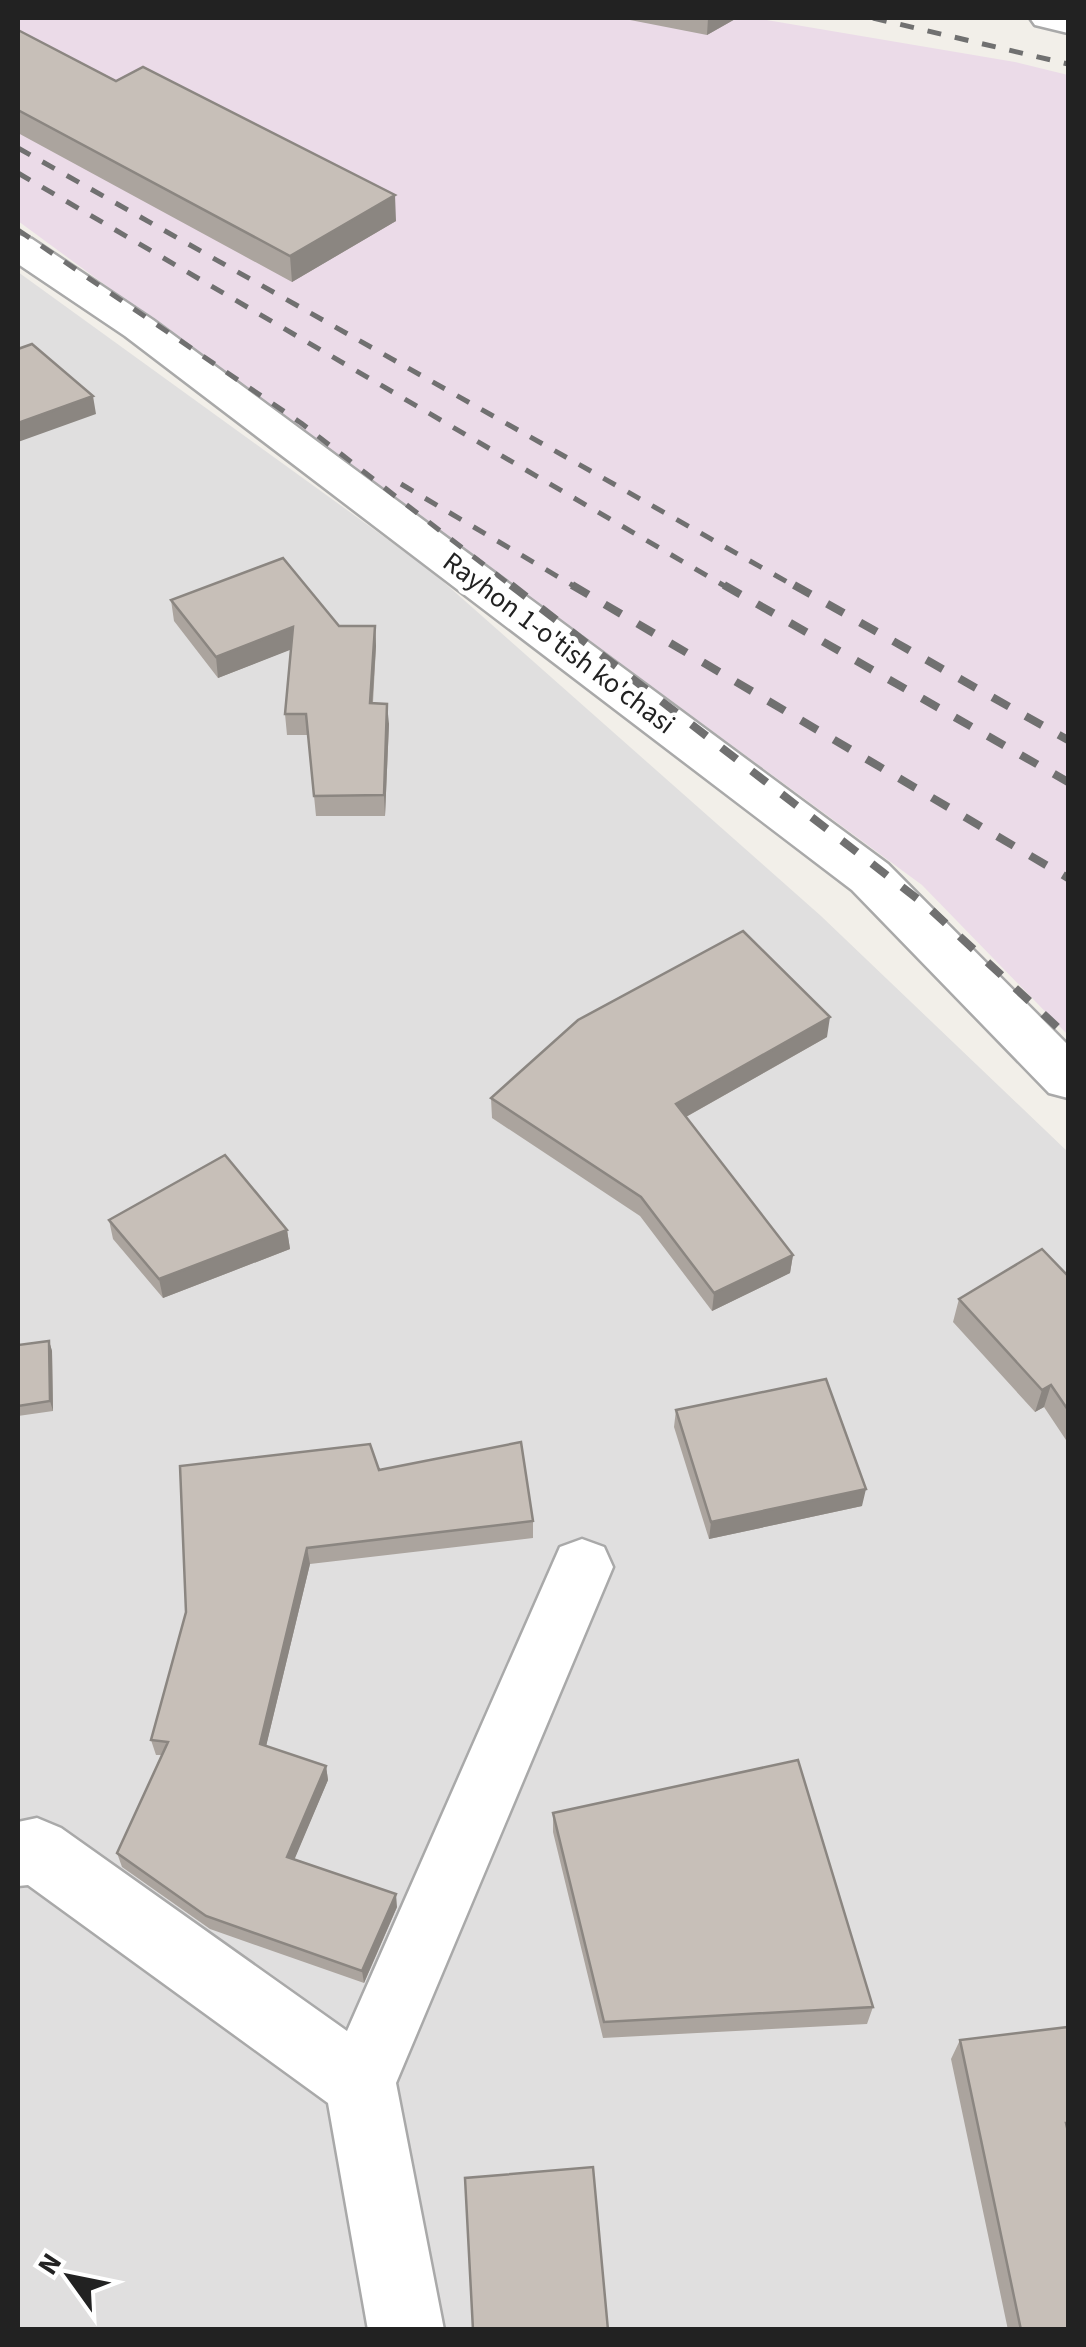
<svg xmlns="http://www.w3.org/2000/svg" width="1086" height="2347" font-family="'Source Sans 3',sans-serif">
<style>
.residential{fill:#e0dfdf}
.industrial{fill:#ebdbe8}
.lines{fill:none;stroke-linecap:round;stroke-linejoin:round}
.minor-casing{stroke:#a9a9a9;stroke-width:5}
.minor{fill:#fff;fill-rule:evenodd}
.rail-far1{stroke:#707070;stroke-width:5;stroke-dasharray:14 14;stroke-linecap:butt}
.rail{stroke:#707070;stroke-width:8;stroke-dasharray:19 19;stroke-linecap:butt}
.wall{fill:#aba49e}
.shaded-wall{fill:#8b8681}
.building{fill:#c7bfb8;stroke:#8b8681;stroke-width:2.5}
.labels{text-anchor:middle;dominant-baseline:central;stroke-width:9;stroke-linejoin:round;paint-order:stroke}
.street-label{font-size:28px;fill:#222;stroke:#fff}
</style>
<rect width="100%" height="100%" fill="#f2efe9"/>
<!-- residential -->
<path class="residential" d="M18,272L430,570L821,916L1068,1152V2329H18Z"/>
<!-- industrial -->
<path class="industrial" d="M18,18H755L1015,62L1068,75V1035L922,885L18,221Z"/>
<g class="lines">
<defs>
<path id="minor" d="M1030,18H1068V33L1035,25Z
M18,235L32,239L153,320L888,864L1068,1045V1098L1049,1093L852,890L125,336L18,264Z
M582,1539L604,1547L613,1567L396,2083L444,2330H368L328,2103L28,1885L18,1886V1822L37,1818L61,1828L347,2031L560,1547Z"/>
</defs>
<!-- minor casing -->
<use href="#minor" class="minor-casing"/>
<!-- minor -->
<use href="#minor" class="minor"/>
<!-- rail-far1 -->
<path class="rail-far1" d="M873,18L1068,64
M18,148L798,588
M18,173L728,588
M18,230L301,423L514,588
M401,484L577,588"/>
<!-- rail -->
<path class="rail" d="M511,585L928,907L1068,1037
M572,585L1068,878
M724,585L1068,782
M794,585L1068,740"/>
</g>
<!-- wall -->
<path class="wall" d="M625,18H737L707,35L625,19Z
M18,30L116,81L396,221L292,282L18,133Z
M171,600L339,626H375L376,646L373,703L389,724L385,816H316L308,735H287L285,714L291,649L218,678L174,621Z
M827,1037L686,1117L793,1255L790,1273L712,1311L640,1216L492,1118L491,1098Z
M109,1220L287,1230L290,1249L163,1298L113,1239Z
M1068,1276V1443L1044,1407L1035,1412L953,1322L959,1299Z
M49,1341L52,1351L53,1411L18,1416V1345Z
M676,1410L862,1506L709,1539L674,1427Z
M379,1470L533,1521V1538L310,1564L266,1746L326,1766L328,1780L294,1859L397,1907L364,1983L210,1929L122,1867L117,1853L162,1755H156L151,1740L186,1612Z
M553,1813L873,2007L867,2024L603,2038L553,1832Z
M1068,2027V2330H1008L951,2059L960,2040Z"/>
<!-- shaded-wall -->
<path class="shaded-wall" d="M708,18H737L707,35Z
M395,195L396,221L292,282L290,256Z
M93,396L96,414L18,442V423Z
M375,626L376,646L371,723L370,703Z
M293,627L295,648L218,678L216,657Z
M387,704L389,724L385,816L384,795Z
M830,1017L827,1037L675,1123L676,1104Z
M287,1230L290,1249L163,1298L159,1279Z
M793,1255L790,1273L712,1311L714,1293Z
M49,1341L52,1351L53,1411L50,1401Z
M1051,1385L1044,1407L1035,1412L1042,1390Z
M866,1489L862,1506L709,1539L711,1522Z
M307,1548L310,1564L263,1759L260,1744Z
M326,1766L328,1780L290,1870L287,1857Z
M396,1894L397,1907L364,1983L362,1971Z"/>
<!-- building -->
<path class="building" d="M18,30L116,81L143,67L395,195L290,256L18,110Z
M32,344L93,396L18,423V349Z
M283,558L339,626H375L370,703L387,704L384,795L314,796L306,714H285L293,627L216,657L171,600Z
M743,931L830,1017L676,1104L793,1255L714,1293L641,1197L491,1098L578,1020Z
M225,1155L287,1230L159,1279L109,1220Z
M1042,1249L1068,1276V1410L1051,1385L1042,1390L959,1299Z
M49,1341L50,1401L18,1406V1345Z
M826,1379L866,1489L711,1522L676,1410Z
M521,1442L533,1521L307,1548L260,1744L326,1766L287,1857L396,1894L362,1971L206,1916L117,1853L168,1742L151,1740L186,1612L180,1466L370,1444L379,1470Z
M798,1760L873,2007L604,2022L553,1813Z
M1068,2027V2123H1066L1068,2132V2330H1021L960,2040Z
M593,2167L608,2330H473L465,2178Z"/>
<g class="labels">
<!-- street labels -->
<g class="street-label">
<text transform="translate(559 643) rotate(37)">Rayhon 1-o'tish ko'chasi</text>
</g>
</g>
<!-- border -->
<rect width="1086" height="2347" fill="none" stroke="#222222" stroke-width="40"/>
<!-- north arrow -->
<g transform="translate(70 2277) rotate(303)" stroke="#ffffff" stroke-width="8" paint-order="stroke">
<path d="M0-8L18 38L0 25L-18 38Z" fill="#222222"/>
<text y="-15" font-size="28" font-weight="bold" text-anchor="middle" fill="#222222">N</text>
</g>
</svg>
